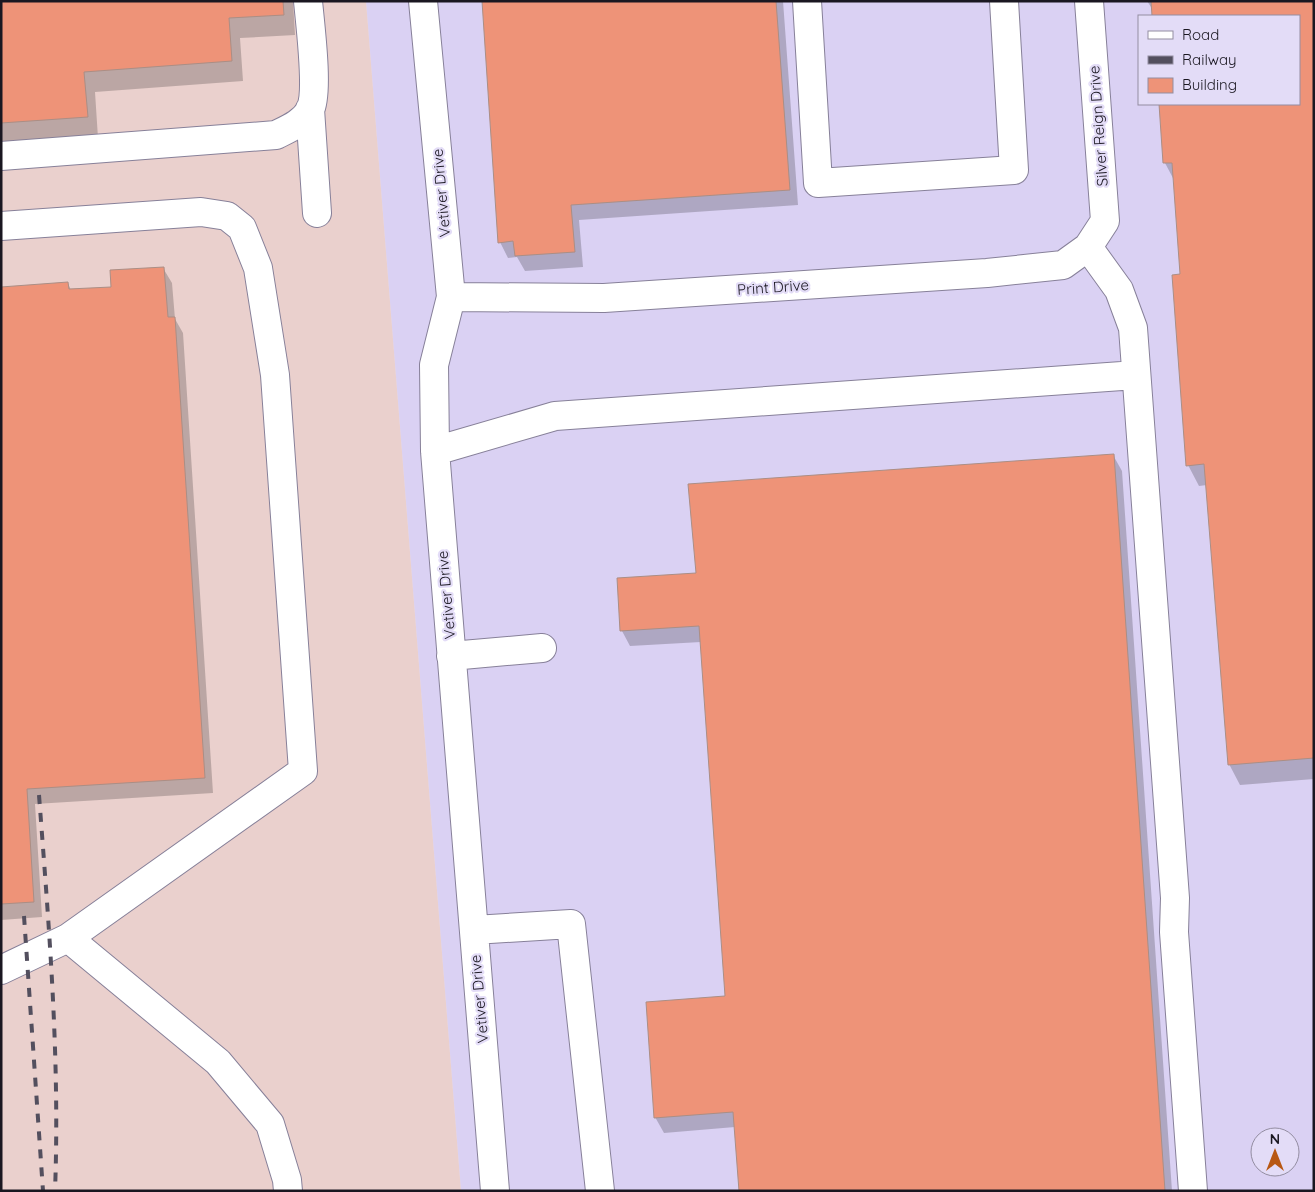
<svg xmlns="http://www.w3.org/2000/svg" width="1315" height="1192" font-family="Quicksand,sans-serif">
<style>
.built{fill:#dad1f3;fill-rule:evenodd}
.industrial{fill:#ead0cd}
.shadow{fill:#0003}
.building{fill:#ee9378;stroke:#ab8e85}
.lines{fill:none;stroke-linecap:round;stroke-linejoin:round}
.minor-casing{stroke:#878099;stroke-width:30}
.minor{stroke:#fff;stroke-width:28}
.rail{stroke:#534f5e;stroke-width:4;stroke-dasharray:9 9;stroke-linecap:butt}
.labels{text-anchor:middle;dominant-baseline:central;stroke-width:4.5;stroke-linejoin:round;paint-order:stroke}
.street-label{font-size:15px;fill:#1a1721;stroke:#e3dcf7}
</style>
<rect width="100%" height="100%" fill="#e3dcf7"/>
<!-- built -->
<path class="built" d="M366,1H1314V1191H461ZM1139,16H1299V104H1139ZM1260,1137H1290V1167H1260Z"/>
<!-- industrial -->
<path class="industrial" d="M1,1H366L461,1191H1Z"/>
<!-- shadow -->
<path class="shadow" d="M1,1H293L295,35L240,38L243,81L95,92L98,138L1,144Z
M483,1H783L798,205L579,220L583,267L525,271L517,257L508,258L500,242Z
M1147,1H1314V779L1240,785L1229,764L1207,485L1199,486L1188,465L1182,276L1174,180L1165,163L1160,104H1299V16H1153V7H1151Z
M163,268L172,283L175,319L183,333L213,793L35,804L42,917L1,920V288L68,284L71,290L113,288Z
M1113,455L1122,471L1172,1191H740L735,1127L664,1133L655,1117L726,997L701,642L630,646L622,631L618,579L697,574Z"/>
<!-- building -->
<path class="building" d="M1,1H283L284,15L229,18L232,61L84,72L88,117L1,123Z
M482,1H776L790,190L571,205L575,252L515,256L513,241L498,243Z
M1151,1H1314V758L1228,765L1204,464L1186,466L1172,275L1180,274L1172,163H1163L1159,104H1299V16H1152Z
M164,267L168,317H175L205,778L27,789L34,902L1,904V287L68,282L69,289L111,287L110,270Z
M1114,454L1165,1191H739L733,1112L654,1118L646,1002L725,996L699,626L620,631L617,578L696,573L688,484Z"/>
<g class="lines">
<defs>
<path id="minor" d="M423,1L451,297L434,365L435,451L495,1191
M807,1L818,183L1014,170L1004,1
M310,109L317,213
M1,156L276,135C288,129 303,123 310,110C319,93 310,23 308,1
M1,226L201,212L227,216L242,228L258,268L275,375L303,771L68,938L1,970
M1088,247L1119,290L1133,328L1175,898L1174,932L1193,1191
M451,297L604,298L987,273L1063,265L1088,247L1105,221L1089,1
M435,451L555,416L1136,375
M451,656L542,648
M474,930L571,924L600,1191
M68,938L218,1062L270,1124L287,1180L288,1191"/>
</defs>
<!-- minor casing -->
<use href="#minor" class="minor-casing"/>
<!-- minor -->
<use href="#minor" class="minor"/>
<!-- rail -->
<path class="rail" d="M39,795C49,927 60,1058 55,1191
M24,916L43,1191"/>
</g>
<g class="labels">
<!-- street labels -->
<g class="street-label">
<text transform="translate(1098 126) rotate(-94)">Silver Reign Drive</text>
<text transform="translate(441 193) rotate(-95)">Vetiver Drive</text>
<text transform="translate(773 287) rotate(-4)">Print Drive</text>
<text transform="translate(446 595) rotate(-95)">Vetiver Drive</text>
<text transform="translate(479 999) rotate(-95)">Vetiver Drive</text>
</g>
</g>
<!-- border -->
<rect width="1315" height="1192" fill="none" stroke="#1a1721" stroke-width="5"/>
<!-- legend -->
<rect x="1138" y="15" width="162" height="90" fill="#e3dcf7" stroke="#938da1"/>
<rect x="1148" y="31" width="25" height="8" fill="#ffffff" stroke="#938da1"/>
<text x="1182" y="40" font-size="15" fill="#1a1721">Road</text>
<rect x="1148" y="56" width="25" height="8" fill="#534f5e" stroke="#938da1"/>
<text x="1182" y="65" font-size="15" fill="#1a1721">Railway</text>
<rect x="1148" y="78" width="25" height="15" fill="#ee9378" stroke="#938da1"/>
<text x="1182" y="90" font-size="15" fill="#1a1721">Building</text>
<!-- north arrow -->
<g transform="translate(1275 1152)"><circle r="24" fill="#e3dcf7" stroke="#938da1"/>
<path d="M0-4L9 19L0 12L-9 19Z" fill="#b85814"/>
<text y="-8" font-size="14" font-weight="bold" text-anchor="middle" fill="#1a1721">N</text>
</g>
</svg>
